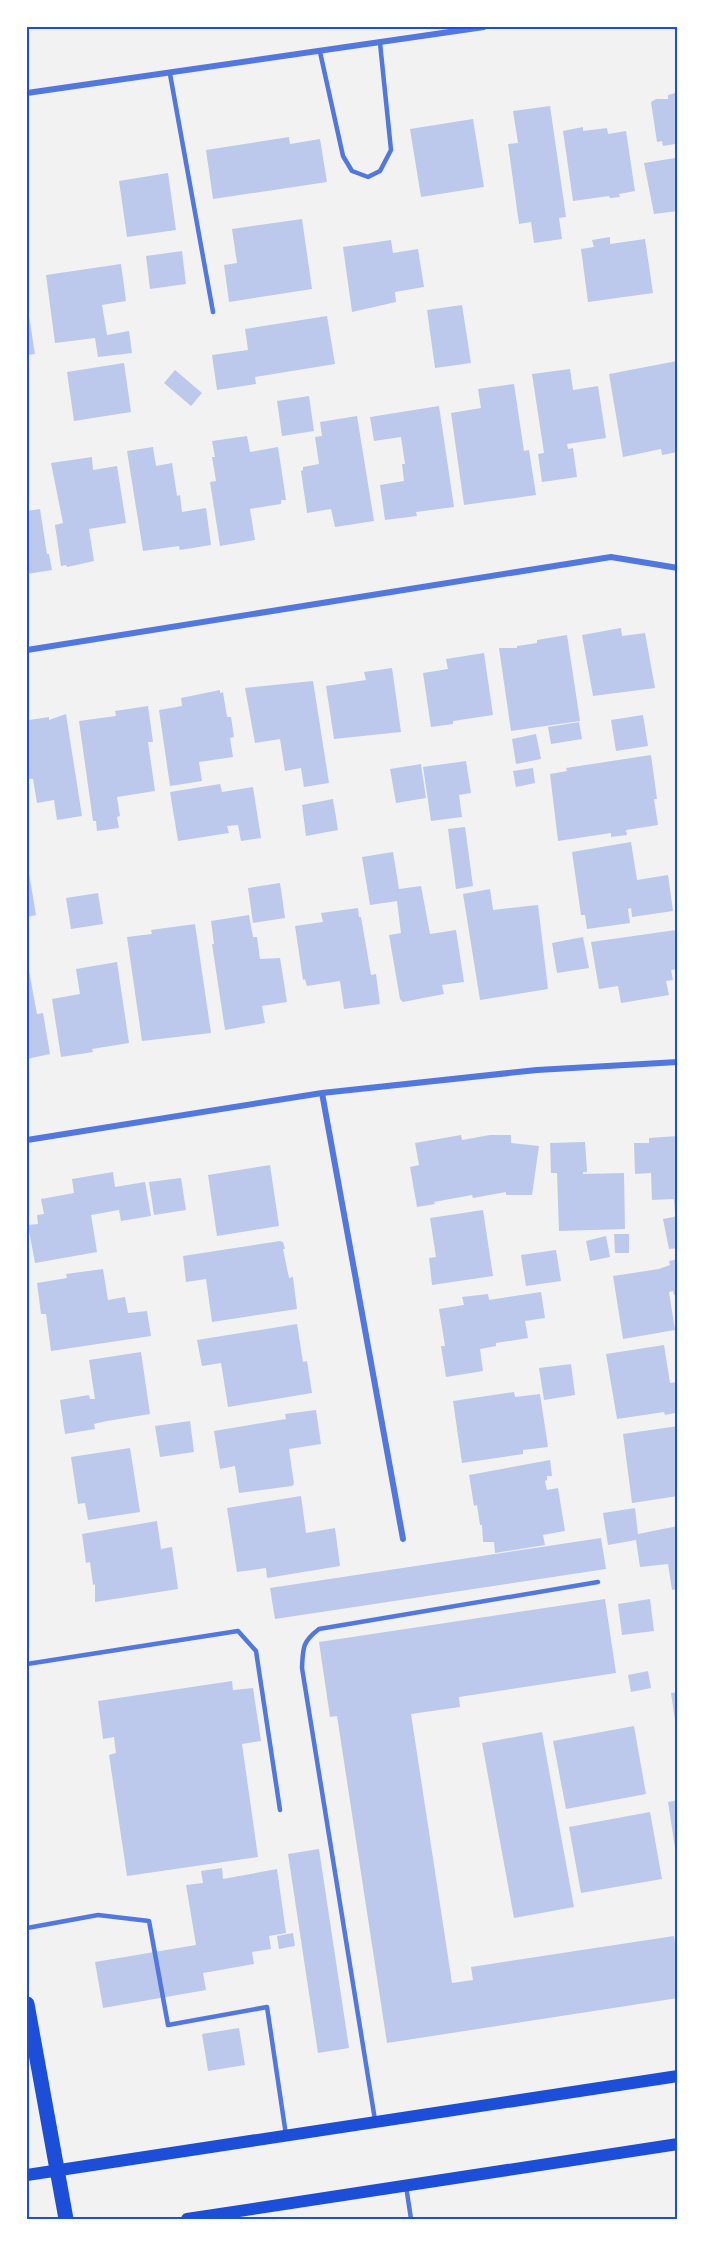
<svg xmlns="http://www.w3.org/2000/svg" width="705" height="2246" font-family="Jost,sans-serif">
<style>
.building{fill:#bdc9ec}
.lines{fill:none;stroke-linecap:round;stroke-linejoin:round}
.service{stroke:#5277de;stroke-width:4.5}
.minor{stroke:#5277de;stroke-width:6}
.secondary{stroke:#1d4ed8;stroke-width:12}
.primary{stroke:#1d4ed8;stroke-width:15}
.neatline{fill:none;stroke:#1d4ed8;stroke-width:2}
</style>
<rect width="100%" height="100%" fill="#f2f2f2"/>
<!-- building -->
<path class="building" d="M675,93L676,99H678L677,154L675,144L663,146L662,141L657,142L651,102L656,99H668V95Z
M550,106L566,217L559,218L562,239L534,243L531,222L519,224L508,144L518,143L513,111Z
M473,119L484,187L421,197L410,129Z
M583,127V131L607,128L608,134L626,131L635,191L619,194L620,197L610,198L609,196L573,201L563,131Z
M289,137L290,144L320,139L327,182L213,199L206,150Z
M675,158L678,176V211L654,214L644,163Z
M168,173L176,230L127,237L119,181Z
M302,219L312,289L229,302L224,265L237,263L232,229Z
M610,237V244L645,239L653,293L588,302L581,249L594,247L592,240Z
M391,240L393,253L418,249L424,287L395,292L396,302L352,312L343,247Z
M182,251L186,284L150,289L146,256Z
M121,264L126,301L102,305L107,335L129,331L132,353L98,357L95,338L55,343L46,275Z
M462,305L471,363L435,368L427,310Z
M29,316L35,354L27,355V317Z
M327,316L335,364L255,377L256,384L217,390L212,355L248,350L245,329Z
M677,361L678,452L662,455L661,449L623,457L609,374Z
M124,363L131,412L74,421L67,372Z
M570,369L573,390L598,386L606,438L567,444L568,449L573,448L577,477L542,482L538,454L544,453L532,374Z
M175,370L202,393L191,406L164,383Z
M514,384L524,451L529,450L536,495L464,505L451,413L481,408L478,389Z
M309,396L314,431L282,436L277,401Z
M439,406L454,507L416,512L417,516L385,520L380,485L404,481L402,464H405L401,437L374,441L370,417Z
M357,416L374,521L335,527L331,509L307,513L301,471L303,470V467L319,464L315,437L322,436L320,422Z
M247,436L250,452L278,447L286,500H281V504L250,509L255,540L220,546L210,482L216,481L212,457H215L212,441Z
M153,447L156,466L172,463L177,496L180,495L182,512L206,508L211,545L180,550L179,546L143,551L127,451Z
M92,457L93,470L117,466L126,523L89,529L94,561L67,567L66,565L61,566L55,525L63,523L51,463Z
M40,509L47,554H49L52,570L27,574V511Z
M621,628L622,636L645,633L655,688L593,696L582,635Z
M567,635L580,721L511,731L499,648H517V646L537,643V640Z
M484,653L493,715L453,721V724L431,727L423,673L448,669L446,659Z
M392,668L401,732L334,739L326,686L366,680L364,672Z
M313,681L329,783L304,787L301,768L285,771L280,739L255,743L245,688Z
M220,690V693L223,692L227,717H231L234,737L230,738L233,757L199,762L202,781L170,786L159,710L182,706L181,698Z
M148,706L153,742H148L155,791L117,797L120,816L117,817L119,828L97,831L96,821H93L79,721L116,716L115,711Z
M27,713L29,720L49,717V720L66,714L82,816L57,820L54,800L37,803L33,779H27Z
M643,715L648,746L616,751L611,720Z
M579,722L582,739L551,744L548,727Z
M536,734L541,759L516,764L512,739Z
M651,755L657,799H654L658,825L626,830L627,835L611,837V833L558,841L550,774L567,771L566,768Z
M466,761L471,793L459,795L462,817L431,821L423,767Z
M421,764L426,798L396,803L390,769Z
M533,768L535,783L516,787L513,771Z
M220,784L222,792L253,787L261,838L241,841L238,825L227,826L229,833L178,841L170,792Z
M333,799L338,830L306,836L302,805Z
M465,827L473,886L456,889L448,829Z
M631,842L637,880L668,875L673,911L632,917L631,908L628,909L630,923L587,929L585,915H581L572,852Z
M393,852L399,889L421,886L430,934L456,930L464,982L442,985L444,994L403,1002L400,999L389,935L401,933L397,901L370,905L362,857Z
M27,861L36,915L27,917Z
M280,883L285,918L253,923L248,888Z
M490,889L493,910L538,905L548,989L480,1000L463,894Z
M98,893L103,924L71,929L66,898Z
M358,908L359,917H361L371,975L376,974L380,1004L344,1009L340,981L307,986L305,979L303,980L295,926L323,922L321,913Z
M249,915L253,937H257L260,959L280,958L287,1002L262,1006L265,1023L225,1030L212,944H214L211,921Z
M195,924L211,1033L142,1041L127,937L152,934L151,930Z
M676,930L678,969L671,970L673,980L666,981L669,995L621,1003L618,986L599,989L591,942Z
M583,937L589,968L557,973L552,943Z
M27,960L37,1014L43,1013L50,1054L27,1059Z
M117,962L129,1043L92,1049L93,1052L61,1057L52,999L80,994L76,969Z
M461,1135L462,1140L490,1135H511V1143L539,1146L532,1195H506V1192L473,1198L472,1195L434,1202L435,1204L417,1207L410,1167L419,1165L415,1143Z
M678,1136V1213H675L674,1199L652,1200L651,1173L635,1174L634,1143H649V1138Z
M585,1142L587,1172H583V1174L624,1173L625,1229L559,1231L557,1173H551L550,1143Z
M270,1165L279,1226L217,1236L208,1175Z
M113,1172L115,1187L145,1182L151,1216L121,1221L119,1210L91,1215L97,1252L35,1263L28,1225L38,1224L37,1215L44,1214L41,1199L74,1193L72,1179Z
M181,1178L186,1210L154,1215L149,1182Z
M483,1210L493,1276L432,1285L429,1258L436,1257L430,1218Z
M678,1216V1248L669,1249L663,1219Z
M614,1234H629V1253H615Z
M606,1236L610,1257L590,1261L586,1241Z
M280,1241L283,1242L285,1249H283L289,1278L293,1277L297,1309L212,1322L206,1279L186,1282L183,1256Z
M556,1250L561,1281L526,1286L521,1255Z
M678,1259V1295H674L673,1291L669,1292L675,1330L623,1339L613,1276L659,1269L670,1265L669,1261Z
M103,1269L108,1300L125,1297L128,1313L147,1311L151,1336L51,1351L46,1314H41L37,1283L67,1278L66,1274Z
M541,1292L545,1318L525,1321L528,1338L496,1343V1346L480,1349L483,1371L446,1377L441,1346H445L439,1309L464,1305L462,1297L488,1294L489,1300Z
M297,1324L303,1362L307,1361L312,1393L228,1407L221,1363L202,1366L197,1340Z
M664,1345L670,1383L678,1382V1415L676,1416L675,1413L665,1415L664,1412L617,1419L606,1354Z
M141,1352L150,1414L107,1421L94,1424L95,1429L65,1434L60,1400L89,1395L90,1399H95L89,1360Z
M571,1364L575,1395L544,1400L539,1368Z
M514,1392L515,1397L540,1394L548,1447L523,1450V1454L462,1463L453,1401Z
M316,1410L321,1444L289,1449L294,1484L292,1486L239,1493L235,1466L220,1469L214,1431L286,1419L285,1414Z
M190,1421L194,1452L160,1457L155,1426Z
M678,1426V1496L632,1503L623,1434Z
M130,1448L140,1512L88,1520L85,1503L78,1504L71,1457Z
M550,1460L552,1476H547V1480L545,1481L547,1490L558,1488L565,1531L543,1535L545,1545L495,1553L494,1542H483L482,1525H480L477,1505L474,1506L469,1475Z
M301,1496L306,1533L335,1528L340,1566L267,1578L266,1568L237,1572L227,1508Z
M635,1508L638,1534L678,1526V1589L672,1590L668,1564L640,1567L636,1540L608,1545L603,1513Z
M157,1521L161,1549L172,1547L178,1589L95,1602V1584L93,1585L90,1562L86,1563L82,1534Z
M601,1538L606,1569L275,1619L270,1588Z
M605,1599L616,1673L459,1697L460,1707L411,1714L452,1983L473,1980L471,1967L674,1936L678,1963V1998L387,2043L337,1716L330,1717L319,1642Z
M650,1599L654,1631L622,1635L618,1604Z
M648,1671L651,1688L631,1692L628,1675Z
M232,1681L233,1690L253,1688L261,1741L242,1744L258,1857L127,1876L109,1755L116,1753L114,1737L103,1739L98,1701Z
M678,1692V1734H677L671,1693Z
M634,1726L646,1794L566,1809L553,1741Z
M542,1732L574,1907L514,1918L482,1743Z
M678,1800V1847L675,1848L668,1802Z
M650,1812L662,1879L581,1893L569,1827Z
M319,1849L349,2048L318,2053L288,1854Z
M222,1868L223,1879L277,1869L286,1933L269,1936L271,1949L252,1952L254,1964L203,1973L206,1990L103,2008L95,1962L196,1945L186,1885L203,1883L201,1871Z
M293,1933L295,1946L279,1949L277,1936Z
M239,2028L245,2065L208,2071L202,2034Z"/>
<g class="lines">
<!-- service -->
<path class="service" d="M320,52L343,156L352,171L368,177L380,171L391,150L380,43
M170,74L213,312
M27,1664L238,1631L256,1651L280,1810
M27,1928L98,1915L149,1921L168,2025L267,2007L286,2135
M375,2120L302,1668C303,1648 302,1642 319,1629L598,1582
M406,2186L411,2219"/>
<!-- minor -->
<path class="minor" d="M27,93L484,27
M27,650L611,557L678,568
M322,1093L403,1539
M27,1140L322,1093L537,1070L678,1062"/>
<!-- secondary -->
<path class="secondary" d="M27,2175L678,2076
M187,2219L678,2144"/>
<!-- primary -->
<path class="primary" d="M27,2004L66,2219"/>
</g>
<!-- border -->
<rect width="705" height="2246" fill="none" stroke="#ffffff" stroke-width="57"/>
<rect x="28" y="28" width="648" height="2190" class="neatline"/>
</svg>
